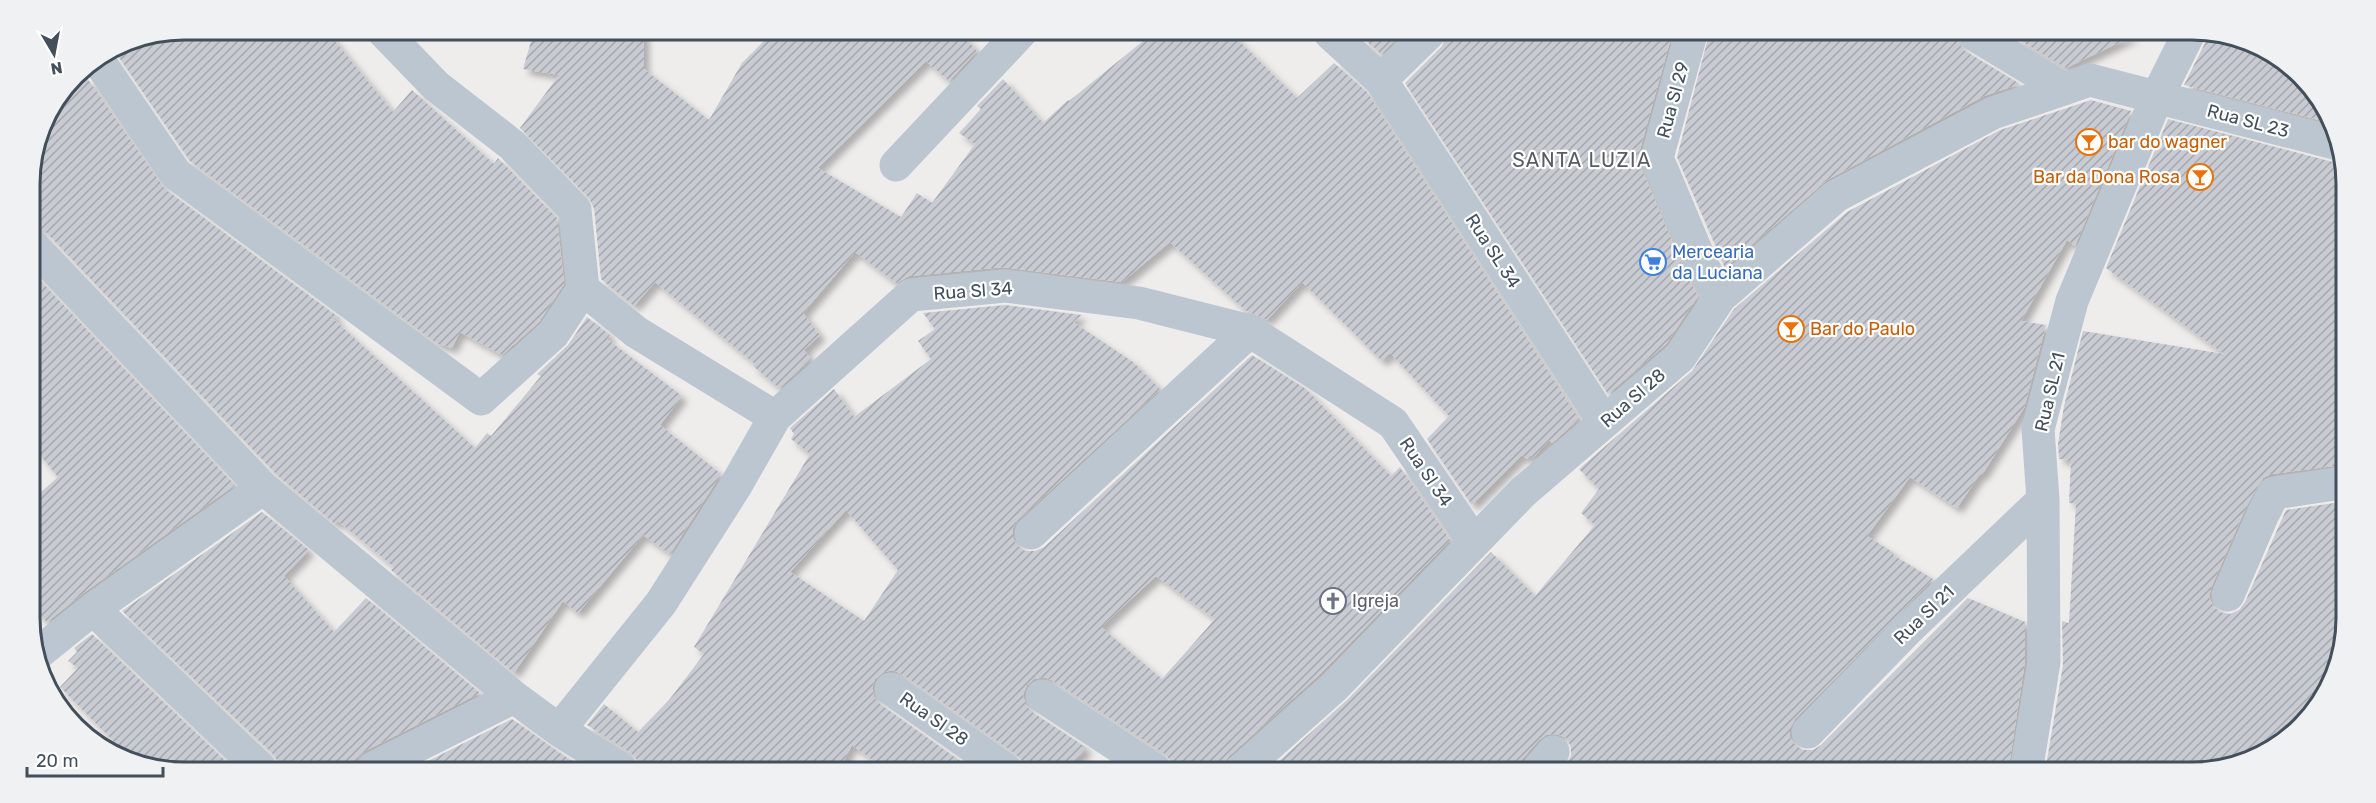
<svg xmlns="http://www.w3.org/2000/svg" width="2376" height="803" font-family="Rubik,sans-serif">
<style>
.building{fill:url(#building-hatch);fill-rule:evenodd;filter:url(#shadow)}
.lines{fill:none;stroke-linecap:round;stroke-linejoin:round}
.minor{stroke:#bbc6d0;stroke-width:33}
.labels{text-anchor:middle;dominant-baseline:central;stroke-width:4.5;stroke-linejoin:round;paint-order:stroke}
.street-label{font-size:18px;fill:#434f5b;stroke:#fff}
.food-label{font-size:18px;fill:#c56008;stroke:#fff;text-anchor:start}
.shop-label{font-size:18px;fill:#366cbe;stroke:#fff;text-anchor:start}
.worship-label{font-size:18px;fill:#5b616d;stroke:#fff;text-anchor:start}
.neighbourhood-label{font-size:20px;letter-spacing:1.5px;fill:#595c62;stroke:#fff}
.rim{fill:none;stroke:#434f5b;stroke-width:3}
</style>
<defs>
<pattern id="building-hatch" width="6" height="6" patternUnits="userSpaceOnUse" patternTransform="scale(1.5)"><rect width="6" height="6" fill="#c8cbd2"/><path d="M-1 1l2-2M0 6l6-6M5 7l2-2" fill="none" stroke="#a4a7ad"/></pattern>
<filter id="shadow"><feDropShadow dx="5.5" dy="5.5" stdDeviation="3" flood-color="#0004"/></filter>
</defs>
<rect width="100%" height="100%" fill="#efecec"/>
<!-- building -->
<path class="building" d="M185,30H326L393,112L412,90L494,164L498,158L499,159L557,218L564,284L539,322L502,355L460,332L452,348L438,344L190,161L114,50L126,42Z
M534,31H567L585,37L589,31H644V69L709,120L742,63L773,32H960L977,51L949,81L926,61L818,168L901,217L917,193L932,203L975,144L959,133L981,109L977,106L1003,79L1043,123L1068,100L1069,101L1153,33H1231L1297,98L1334,63L1367,92L1579,419L1552,443L1549,440L1533,458L1530,455L1527,459L1522,455L1472,505L1427,439L1449,416L1390,353L1382,361L1302,282L1267,320L1245,310L1170,242L1122,282L1003,267L909,276L896,283L855,252L803,313L820,335L804,350L811,359L779,388L753,366L755,364L655,282L634,306L601,279L594,208L589,198L520,128L559,75L523,69Z
M1365,33H1402L1381,54L1361,36Z
M1447,33L1672,34L1639,153L1640,165L1686,274L1698,296L1666,344L1608,394L1405,83L1442,46Z
M1709,34L1956,35L1959,44L1965,51L2020,84L1984,96L1827,180L1725,268L1677,157Z
M2011,35H2135L2066,68Z
M2206,35H2232L2307,83L2327,122L2184,85L2205,43Z
M87,78L165,189L341,319L330,316L475,448L487,433L491,436L541,376L537,374L568,345L587,317L610,335L607,339L682,396L660,425L721,474L670,554L643,535L578,613L563,601L514,673L391,570L394,567L338,521L335,524L276,474L45,231L37,226H31L30,175L42,125L52,111Z
M2091,100L2131,111L2075,246L2067,240L2021,321L2046,325L2024,408L1982,475L1980,474L1957,508L1910,477L1867,536L1894,553L1893,555L1933,579L1795,719L1790,728V738L1795,745L1803,750H1813L1821,745L1968,598L2025,622V661L2008,772L1561,771L1571,756V746L1565,737L1556,734L1546,735L1539,740L1522,759L1519,771L1269,770L1347,700L1491,552L1535,596L1595,525L1581,513L1599,489L1579,469L1692,371L1734,309L1847,212L2000,130Z
M2168,119L2333,162H2343L2342,465L2271,474L2263,478L2246,507L2211,588L2209,597L2213,606L2220,612L2230,614L2239,610L2245,602L2286,510L2341,502V659L2320,704L2286,741L2201,773L2045,772L2063,665L2062,621L2069,623L2076,504L2069,503L2071,460L2059,459L2058,444L2064,406L2083,331L2224,354L2106,268Z
M31,271L235,485L82,594L47,622L33,608L32,500L58,477L32,445Z
M1005,305L1082,315L1073,322L1133,362L1160,389L1018,520L1013,528V538L1017,545L1025,551H1035L1044,547L1252,355L1306,389L1391,476L1400,467L1450,540L1321,673L1229,756L1223,764V770H1174L1171,761L1165,754L1052,680L1044,677L1034,679L1027,685L1023,694L1025,704L1032,712L1087,748L1067,770H1024L1023,762L1017,755L902,674L893,670L884,672L875,679L872,688L874,697L880,704L973,770L885,769L852,745L840,769H640L637,760L631,753L587,725L604,704L638,732L669,700L704,654L694,647L810,454L791,439L794,434L790,428L834,389L854,417L931,359L918,341L935,329L923,313ZM846,510L898,570L864,621L790,572ZM1156,576L1215,619L1162,679L1101,627Z
M262,512L309,550L284,576L334,632L366,598L480,693L365,751L357,758L354,768H278V762L273,754L122,611Z
M92,634L233,768H144L132,760L60,687L78,668L68,661L77,652L74,648Z
M512,719L563,755L585,769L414,768Z"/>
<g class="lines">
<!-- minor -->
<path class="minor" d="M383,31L436,86L512,145L575,210L583,289L636,332L775,417
M1330,33L1381,80L1604,422
M1691,34L1657,158L1703,267L1720,297
M1975,35L2064,89
M98,60L176,174L481,399L553,334L583,289
M1381,80L1429,33
M896,165L1021,32
M31,244L263,488L514,697L559,730L621,769
M1031,533L1250,331
M2228,595L2263,514L2274,493L2341,483
M93,609L260,768
M36,655L93,609L263,488
M891,689L1006,770
M1042,696L1155,770
M559,730L661,603L735,487L775,417L911,295L1005,286L1139,303L1250,331L1393,423L1474,542
M1808,732L1908,629L2043,500
M373,768L514,697
M1241,770L1334,687L1523,492L1680,357L1720,297L1836,196L1993,113L2090,80L2338,144
M1537,771L1553,752
M2026,772L2044,662L2043,500L2038,429L2072,301L2157,97L2188,35"/>
</g>
<!-- icons -->
<defs>
<symbol id="bar-ring" viewBox="-11 -11 22 22"><circle r="9.5" fill="#fff" stroke="#e8710a" stroke-width="1.5"/><path d="M-6-5H6L.8 .8V4.5H3.5V6h-7V4.5H-.8V.8Z" fill="#e8710a"/></symbol>
<symbol id="supermarket-ring" viewBox="-11 -11 22 22"><circle r="9.5" fill="#fff" stroke="#3f7fe0" stroke-width="1.5"/><path d="M-6-5.5h2.5l.6 2H6L4.5 2H-2.5L-4.4-4H-6ZM-1.5 3.2a1.3 1.3 0 1 0 .1 0ZM3 3.2a1.3 1.3 0 1 0 .1 0Z" fill="#3f7fe0"/></symbol>
<symbol id="church-ring" viewBox="-11 -11 22 22"><circle r="9.5" fill="#fff" stroke="#6b7280" stroke-width="1.5"/><path d="M-1.2-6h2.4v3.5h3.3v2.4h-3.3V6h-2.4V-.1h-3.3v-2.4h3.3Z" fill="#6b7280"/></symbol>
</defs>
<g fill-rule="evenodd">
<use href="#bar-ring" x="2074" y="127" width="30" height="30"/>
<use href="#bar-ring" x="2185" y="162" width="30" height="30"/>
<use href="#supermarket-ring" x="1638" y="247" width="30" height="30"/>
<use href="#bar-ring" x="1776" y="314" width="30" height="30"/>
<use href="#church-ring" x="1318" y="586" width="30" height="30"/>
</g>
<g class="labels">
<!-- street labels -->
<g class="street-label">
<text transform="translate(1673 100) rotate(-75)">Rua Sl 29</text>
<text transform="translate(2248 121) rotate(15)">Rua SL 23</text>
<text transform="translate(1493 251) rotate(57)">Rua SL 34</text>
<text transform="translate(973 291) rotate(-4)">Rua Sl 34</text>
<text transform="translate(2050 392) rotate(-77)">Rua SL 21</text>
<text transform="translate(1633 398) rotate(-41)">Rua Sl 28</text>
<text transform="translate(1426 472) rotate(56)">Rua Sl 34</text>
<text transform="translate(1924 615) rotate(-44)">Rua Sl 21</text>
<text transform="translate(934 719) rotate(35)">Rua Sl 28</text>
</g>
<!-- food labels -->
<g class="food-label">
<text x="2108" y="142">bar do wagner</text>
<text x="2180" y="177" text-anchor="end">Bar da Dona Rosa</text>
<text x="1810" y="329">Bar do Paulo</text>
</g>
<!-- shop labels -->
<g class="shop-label">
<text x="1672" y="252">Mercearia<tspan x="1672" dy="21">da Luciana</tspan></text>
</g>
<!-- worship labels -->
<g class="worship-label">
<text x="1352" y="601">Igreja</text>
</g>
<!-- neighbourhood labels -->
<g class="neighbourhood-label">
<text x="1582" y="160">SANTA LUZIA</text>
</g>
</g>
<!-- crop -->
<path d="M0 0H2376V803H0ZM184 40H2192A144 144 0 0 1 2336 184V618A144 144 0 0 1 2192 762H184A144 144 0 0 1 40 618V184A144 144 0 0 1 184 40Z" fill="#f0f1f2" fill-rule="evenodd"/>
<path class="rim" d="M184 40H2192A144 144 0 0 1 2336 184V618A144 144 0 0 1 2192 762H184A144 144 0 0 1 40 618V184A144 144 0 0 1 184 40Z"/>
<!-- north arrow -->
<g transform="translate(54 54) rotate(170)" stroke="#ffffff" stroke-width="4.5" paint-order="stroke">
<path d="M0-4.5L10 22L0 15L-10 22Z" fill="#434f5b"/>
<text y="-9" font-size="16" font-weight="bold" text-anchor="middle" fill="#434f5b">N</text>
</g>
<!-- scale -->
<path d="M27 767v9h136v-9" fill="none" stroke="#434f5b" stroke-width="3"/>
<text x="36" y="767" font-size="18" fill="#434f5b" stroke="#ffffff" stroke-width="4.5" paint-order="stroke">20 m</text>
</svg>
